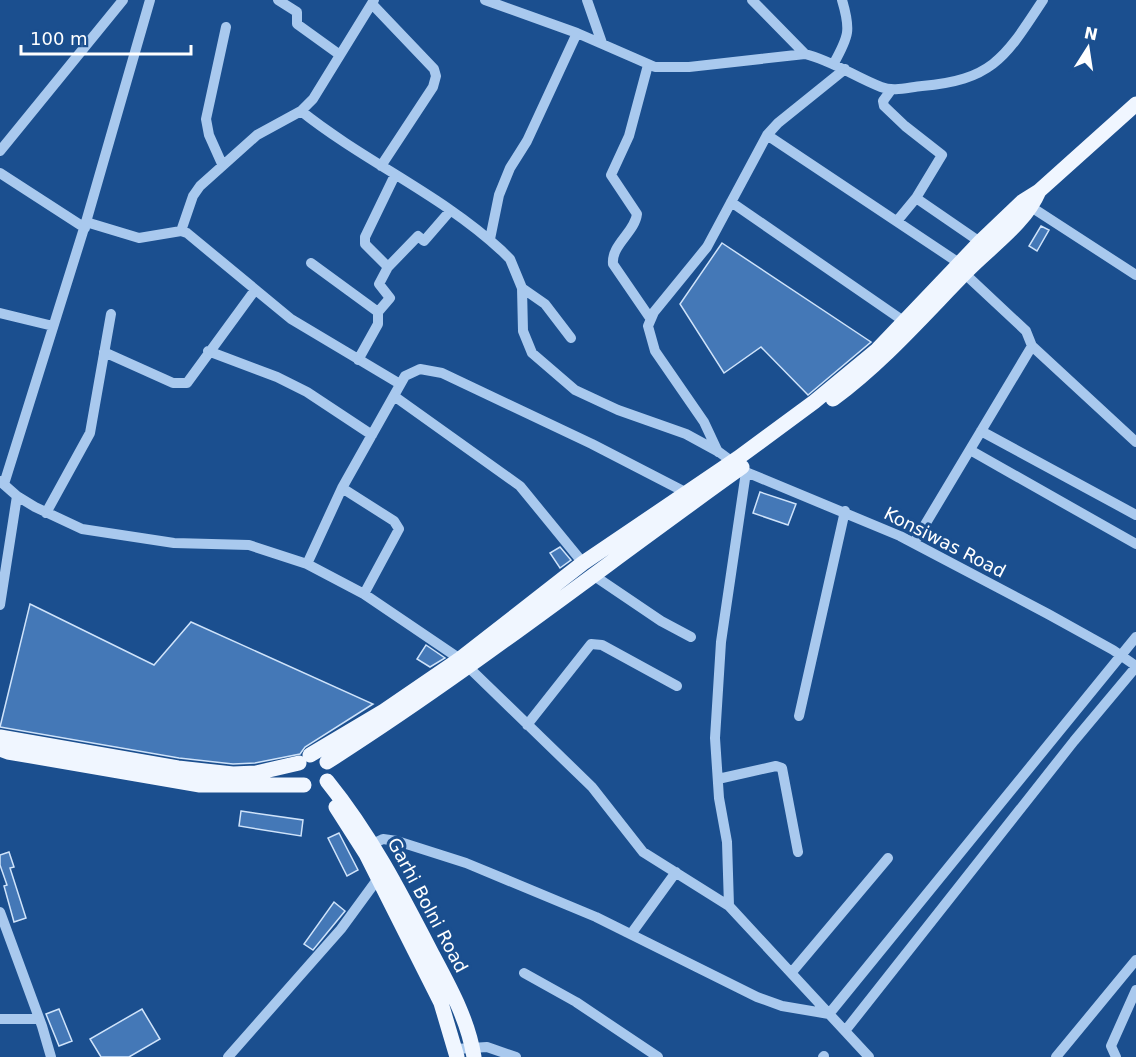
<svg xmlns="http://www.w3.org/2000/svg" width="1136" height="1057" font-family="'DejaVu Sans',sans-serif">
<style>
.building{fill:#4478b7;stroke:#cfe3fa;stroke-width:1.5}
.lines{fill:none;stroke-linecap:round;stroke-linejoin:round}
.minor{stroke:#a9c9ee;stroke-width:10}
.major{stroke:#f0f6ff;stroke-width:15}
.labels{text-anchor:middle;dominant-baseline:central;stroke-width:6;stroke-linejoin:round;paint-order:stroke}
.street-label{font-size:18px;fill:#fff;stroke:#1b4f8f}
</style>
<rect width="100%" height="100%" fill="#1b4f8f"/>
<!-- building -->
<path class="building" d="M1041,226L1049,230L1037,251L1029,246Z
M722,243L871,342L808,395L761,347L724,373L680,304Z
M760,492L796,504L788,525L753,513Z
M560,547L571,560L560,568L550,553Z
M30,604L154,665L191,622L373,704L305,747L300,754L255,763L233,764L179,758L0,727Z
M426,645L445,658L430,667L417,659Z
M241,811L303,820L301,836L239,826Z
M339,833L358,870L347,876L328,838Z
M9,852L14,867L10,868L26,918L14,922L4,886L7,885L0,865V855Z
M334,902L345,911L313,950L304,944Z
M59,1009L72,1041L59,1046L46,1014Z
M142,1009L160,1039L129,1057H101L90,1039Z"/>
<g class="lines">
<!-- minor -->
<path class="minor" d="M278,0L297,12V24L340,55
M485,0L577,33L655,67H689L805,54C833,61 855,77 881,87C894,92 909,87 922,86C994,80 1006,56 1043,0
M587,0L602,43
M752,0L805,54
M372,4L434,69L436,76L433,87L381,166
M834,63C849,36 851,30 842,0
M648,65L629,136L611,175L637,214C635,232 611,245 613,264L650,318
M891,90L883,101L884,106L905,126L942,155L916,198L980,242
M301,111C365,162 442,195 502,251L510,259L522,288L523,331L532,353L575,390L618,410L686,434L719,452L746,472L900,536L1048,614L1113,650L1136,666
M767,135L959,263
M0,151L123,0
M222,164L209,135L206,119L226,27
M0,173L85,228
M731,202L905,322
M1025,203L1136,275
M897,221L916,198
M86,222L139,238L181,231L187,233L291,319L400,384
M181,231L193,196L200,186L257,135L301,111L313,99L374,0
M490,239L499,195L510,168L527,141L577,33
M311,263L378,312V324L358,360
M388,267L418,236L424,241L450,211
M522,288L545,304L571,338
M378,312L390,298L379,284L388,267L365,244V237L395,175
M0,313L53,326
M1032,346L1136,442
M208,351L277,377L307,392L372,435
M104,352L173,383H187L255,290
M394,396L520,486L583,563
M981,431L1136,515
M970,450L1136,544
M718,452L704,422L655,351L648,326L654,312L707,247L767,135L778,123L845,69
M0,481L17,496L35,507L82,529L174,543L249,545L307,564L364,594L460,659L592,787L643,852L729,906L869,1057
M4,484L86,222L150,0
M342,488L394,521L399,529L364,594
M46,513L90,433L111,314
M914,543L1032,346L1026,331L964,273
M307,564L342,488L405,376L420,369L442,373L592,444L685,492
M593,575L661,621L691,637
M0,605L17,496
M799,716L845,511
M527,725L591,644L602,645L677,686
M718,779L776,766L782,768L798,852
M366,847L383,839L397,841L466,863L596,917L757,997L782,1006L829,1014L1136,637
M729,906L727,842L719,798L715,738L721,642L746,472
M0,912L42,1026L51,1057
M631,934L676,872
M792,972L888,858
M524,973L576,1002L658,1057
M0,1019H39
M845,1031L1074,741L1136,667
M456,1049L487,1047L516,1057
M228,1057L341,929L382,873
M823,1057L824,1056
M1056,1057L1136,960
M1116,1057L1111,1046L1136,990"/>
<!-- major -->
<path class="major" d="M833,399C883,362 922,317 966,272C990,247 1025,224 1039,191
M0,737L178,768L233,774L256,773L299,763
M0,749L8,752L200,785H304
M310,755L384,711L460,659L583,563L738,458L814,402L877,350L980,242L1023,201L1039,191L1136,104
M327,762C470,671 603,566 742,467
M327,781C370,834 400,892 431,952C449,986 468,1019 474,1057
M336,807L366,854L441,1003L457,1057"/>
</g>
<g class="labels">
<!-- street labels -->
<g class="street-label">
<text transform="translate(945 542) rotate(27)">Konsiwas Road</text>
<text transform="translate(428 905) rotate(62)">Garhi Bolni Road</text>
</g>
</g>
<!-- north arrow -->
<g transform="translate(1088 48) rotate(12)" stroke="#1b4f8f" stroke-width="4.5" paint-order="stroke">
<path d="M0-4.5L10 22L0 15L-10 22Z" fill="#ffffff"/>
<text y="-9" font-size="16" font-weight="bold" text-anchor="middle" fill="#ffffff">N</text>
</g>
<!-- scale -->
<path d="M21 45v9h170v-9" fill="none" stroke="#ffffff" stroke-width="3"/>
<text x="30" y="45" font-size="18" fill="#ffffff" stroke="#1b4f8f" stroke-width="4.5" paint-order="stroke">100 m</text>
</svg>
